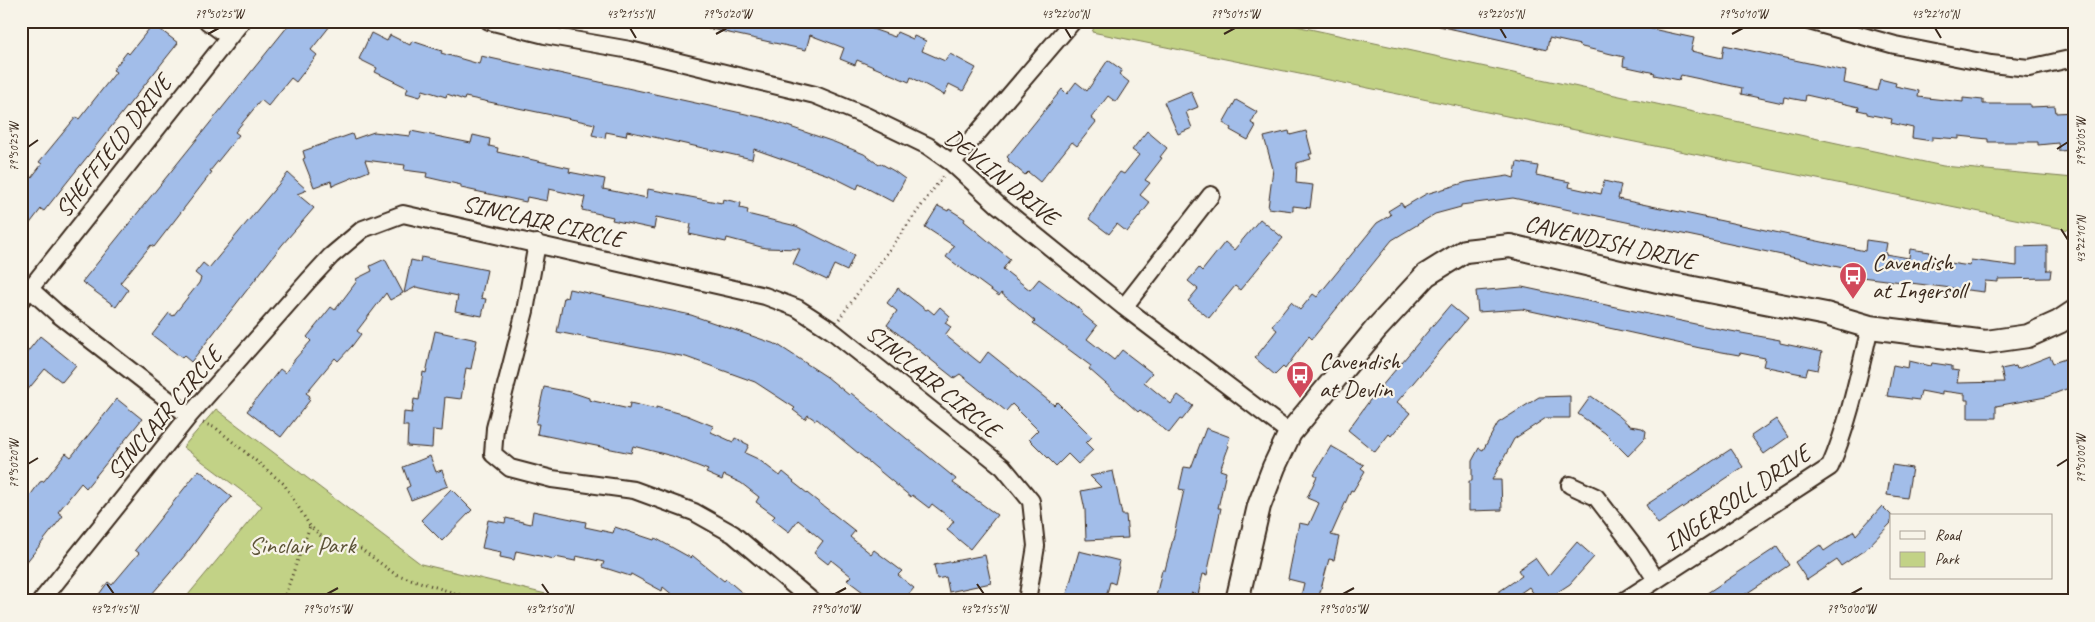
<svg xmlns="http://www.w3.org/2000/svg" width="2095" height="622" font-family="Caveat,sans-serif">
<style>
.green{fill:#c2d286;stroke:#7e7e52}
.building{fill:#a2bde9;stroke:#3b2a1e}
.lines{fill:none;stroke-linecap:round;stroke-linejoin:round}
.street-casing{stroke:#3b2a1e;stroke-width:20}
.secondary-casing{stroke:#3b2a1e;stroke-width:26}
.path{stroke:#3b2a1e;stroke-width:3;stroke-dasharray:1 4;stroke-linecap:butt}
.street{stroke:#f7f3e8;stroke-width:16}
.secondary{stroke:#f7f3e8;stroke-width:22}
.ticks{fill:none;stroke:#3b2a1e;stroke-width:2}
.labels{text-anchor:middle;dominant-baseline:central;stroke-width:4.5;stroke-linejoin:round;paint-order:stroke}
.street-label{font-size:24px;fill:#3b2a1e;stroke:#f7f3e8}
.poi-label{font-size:24px;fill:#3b2a1e;stroke:#f7f3e8;text-anchor:start}
.park-label{font-size:24px;fill:#5d5438;stroke:#f7f3e8}
.neatline{fill:none;stroke:#3b2a1e;stroke-width:2}
.ticks-label{font-size:12px;text-anchor:middle;fill:#3b2a1e}
</style>
<rect width="100%" height="100%" fill="#f7f3e8"/>
<filter id="ink" filterUnits="userSpaceOnUse"><feTurbulence type="fractalNoise" baseFrequency=".02" numOctaves="2"/><feDisplacementMap in="SourceGraphic" scale="10" xChannelSelector="R" yChannelSelector="G"/><feConvolveMatrix kernelMatrix="1 2 1 2 8 2 1 2 1" color-interpolation-filters="sRGB"/></filter>
<g filter="url(#ink)">
<!-- green -->
<path class="green" d="M1097,21H1273L1943,166L2074,178V231L1092,32Z
M216,409L421,564L575,601H183L262,506L183,447Z"/>
<!-- building -->
<path class="building" d="M292,21H334L311,50L317,55L296,82L291,78L268,106L261,100L235,132L239,135L210,171L212,172L154,247L151,245L120,283L128,290L116,307L82,282Z
M703,21H850L895,37L897,32L913,39L914,36L926,41L922,51L945,61L950,54L976,68L963,91L949,84L944,95L911,77L909,82L857,60L855,65L840,59L844,48L810,35L806,50L702,27Z
M1439,21H1615L1694,38L1691,51L1722,58L1724,45L1846,71L1844,83L1877,91L1880,79L1896,83L1895,86L1919,91L1918,97L1963,102V98L1983,100V104H2030V107L2055,106L2056,113L2074,112V150L2059,151L2058,143L2038,145V142H1988V139L1959,136V139L1932,137V141L1912,138L1913,128L1891,123L1892,119L1867,114V112L1858,110L1859,107L1806,95L1805,101L1784,97L1783,103L1741,94L1742,88L1681,75L1679,80L1654,75L1655,73L1623,66L1624,57L1582,47L1580,45L1549,38L1547,50L1439,26Z
M153,24L178,43L44,211L41,209L21,235V191L42,164L39,162L76,117L79,119L116,72L113,70L127,52L129,54Z
M371,33L387,41L390,35L410,45L412,41L442,51L441,53L479,64L481,56L764,118L834,142L864,154L879,165L880,163L894,171L905,179L893,202L859,184L857,189L831,176L754,149L752,159L627,131L626,136L606,132L605,138L592,135L595,124L465,97L464,100L447,94L446,97L423,90L420,97L406,93L408,88L375,72L377,68L359,59Z
M1108,60L1122,70L1119,74L1129,82L1116,102L1108,96L1091,118L1096,122L1077,146L1072,142L1040,182L1028,172L1025,175L1008,161L1009,159L1007,157L1062,89L1067,94L1076,82L1087,91Z
M1191,91L1198,107L1186,112L1192,128L1178,134L1164,102Z
M1236,100L1257,112L1251,123L1256,126L1248,140L1230,130L1231,128L1223,123Z
M411,131L471,143L473,135L490,139L489,146L498,148L497,152L570,168L569,172L605,179L603,189L647,198L648,189L722,203L723,199L741,203L740,208L748,210L747,214L796,226L854,255L847,271L834,265L827,280L793,264L800,249L765,248L727,238L726,242L689,234L691,224L656,217L654,229L612,220L613,217L582,210L585,197L549,189L547,201L527,197L526,202L461,188V185L426,177L427,173L404,170L405,165L365,160L369,171L332,186L331,181L314,187L303,159L305,158L303,151L352,134L354,139L374,132L410,136Z
M1147,131L1167,148L1160,157L1162,158L1145,180L1150,183L1140,195L1150,203L1127,232L1117,224L1109,234L1089,219L1104,193L1120,172L1124,174L1139,155L1132,150Z
M1289,131L1290,135L1306,131L1312,154H1309L1311,159L1297,163L1296,183L1313,185L1310,208L1293,206V211L1268,208L1273,169L1264,137Z
M1517,162L1538,166L1536,175L1570,182L1569,187L1601,194L1604,181L1621,185L1618,199L1865,251L1866,240L1887,243L1885,254L1909,258L1910,249L1930,252L1929,260L1970,266L1971,260L2017,266V247L2047,246V270H2046H2051L2050,278L1998,279V282L1985,281L1984,292L1861,277L1862,272L1513,198L1461,205V207L1435,214L1392,240L1312,339L1309,336L1285,369L1283,367L1275,375L1255,358L1277,330L1272,326L1291,302L1300,310L1313,294L1317,297L1377,223L1391,215L1388,211L1401,203L1404,207L1426,194L1467,182L1508,176L1514,178Z
M288,173L307,190L297,194L314,208L282,245L191,362L184,356L182,358L152,335L169,313L173,316L199,283L201,278L195,273L203,263L209,268Z
M938,206L948,211L949,209L965,219L964,221L1010,259L1003,269L1030,290L1039,279L1082,311L1081,313L1097,326L1087,339L1114,360L1122,350L1152,373L1144,382L1171,404L1178,395L1193,406L1182,420L1180,419L1169,433L1140,410L1138,412L1089,369L1091,366L1033,323L1035,321L1001,293L999,296L946,257L954,246L925,227Z
M1260,219L1283,238L1240,290L1235,286L1209,318L1188,301L1198,289L1188,281L1199,268L1202,271L1225,242L1234,250Z
M421,257L487,270L481,298L486,299L482,316L455,311L458,296L416,287L404,293L411,260L420,262Z
M385,259L403,293L390,300L386,293L357,331L361,334L352,346L338,361L335,358L306,393L310,396L308,399L310,400L281,437L247,411L280,369L285,373L295,359L311,341L307,337L331,307L335,310L357,281L356,279L372,271L370,266Z
M1522,287L1714,328L1780,340V343L1822,352L1818,370L1808,368L1806,375L1763,366L1765,358L1740,353L1739,355L1700,348L1522,309L1478,312L1476,291Z
M898,288L926,310L928,309L934,314L940,307L950,316L945,323L951,327L945,335L980,363L988,352L1054,405L1057,402L1092,437L1086,443L1093,450L1078,464L1068,454L1056,466L1029,439L1038,430L1012,404L1006,411L960,374L954,378L887,325L897,311L887,303Z
M569,289L691,315L778,345L827,377L849,395L851,393L956,479L953,483L997,515L970,549L947,530L954,521L932,504L929,508L912,495L911,497L817,419L815,420L808,415L805,419L793,410L795,408L755,382L686,357L557,332L564,297L567,298Z
M1450,305L1467,319L1397,402L1410,413L1391,436L1389,434L1375,452L1348,430L1370,400Z
M435,331L477,340L471,369L466,368L461,399L445,397L442,431L433,430L432,448L407,446L408,426H403L404,412L412,413L414,399L419,400L423,372L426,373Z
M40,336L76,365L62,382L45,369L21,398V360Z
M2050,356L2053,363L2065,359L2074,386L2046,397L1996,406V418H1968V400H1965V394L1942,391V395L1921,391L1919,400L1887,396L1893,365L1908,368L1909,361L1931,366L1932,363L1952,366V370L1959,371L1957,383L2004,382L2001,369L2016,366L2017,369Z
M544,387L571,392L589,398V400L629,409L630,403L656,409V407L686,415L713,426L711,432L733,442L735,438L749,445L745,453L758,459L780,476L783,472L794,481L793,482L855,531L850,537L871,554L874,550L902,571L898,575L914,588L903,601H875L847,580L851,576L831,560L828,564L814,553L823,541L798,520L789,532L772,519L775,516L756,502L759,497L741,483L724,475L722,480L706,473L708,470L672,456L633,446L631,453L537,434L539,424H536Z
M1570,396V418H1546L1514,439L1492,480H1501L1502,510L1469,511V481H1472V461L1479,448L1483,450L1498,423L1539,397Z
M1591,396L1619,416L1630,426L1642,428L1646,431L1645,438L1628,456L1605,433L1578,414Z
M117,399L142,419L86,488L81,483L58,512L63,516L21,569V508L40,482L44,481L66,453L71,457Z
M1776,419L1788,437L1764,454L1751,436Z
M1206,428L1230,437L1227,445L1229,446L1220,470L1226,472L1218,508H1221L1207,575L1203,574L1198,595L1191,593L1189,601H1155L1162,570H1165L1173,539L1184,490L1179,489L1184,467L1191,468Z
M1331,446L1364,465L1361,468L1365,471L1353,491L1351,490L1331,535L1339,537L1334,560L1329,559L1318,600L1301,596L1304,583L1288,579L1299,523L1309,525L1319,503L1307,498L1317,476L1314,474Z
M1731,449L1743,467L1658,524L1646,505Z
M430,456L436,472L442,470L448,486L411,500L406,488L410,486L403,467Z
M1892,465L1912,468L1907,498L1887,495Z
M199,470L232,497L212,519L187,553L146,601H141L133,594L127,601H94L108,582L112,585L139,553L135,550Z
M1113,471L1122,515H1126L1128,538L1086,540L1085,510L1081,491L1101,487L1090,476Z
M451,489L472,510L442,541L421,520Z
M1882,506L1891,515V523L1866,549L1841,566L1837,560L1807,580L1795,562L1820,545L1824,551L1854,531L1856,535Z
M533,511L586,522L585,527L613,533L615,527L654,540L655,538L691,558L693,556L724,581L726,579L752,601H680L663,587L662,591L631,574L630,576L602,567L604,562L576,556L575,561L555,557L554,559L516,551L514,560L500,557L501,552L482,548L488,520L505,523L506,518L531,524Z
M1577,542L1594,557L1570,584L1544,601H1539L1529,587L1509,601H1485L1522,576L1518,570L1535,558L1548,576Z
M1777,547L1789,565L1764,582L1735,601H1695Z
M1079,551L1120,561L1115,584L1110,582L1105,601H1072V599L1066,597Z
M985,555L991,583L949,592L946,577L937,579L934,565Z"/>
<g class="lines">
<defs>
<path id="street" d="M207,21L229,37
M489,21L545,35L630,50L815,95L866,116L928,146L952,163L998,205L1124,307L1290,433
M1809,21L1895,45L1991,64L2029,68L2074,58
M952,163L1073,21
M537,243L525,311L495,428L493,454L510,468L552,479L634,490L694,512L733,534L812,601
M30,289L59,315L189,416
M21,300L242,21
M1124,307L1211,195
M1570,485L1596,497L1639,553L1656,580
M41,601L189,416L308,281L331,256L363,229L403,214L765,296L797,308L831,330L1003,467L1031,501L1036,546L1027,601
M1624,601L1830,467C1849,423 1859,373 1870,327"/>
<path id="secondary" d="M1237,601L1259,506L1274,467L1290,433L1376,329L1426,275L1465,251L1510,246L1658,281L1826,314L1870,327L1986,342L2028,336L2059,322L2074,312"/>
</defs>
<!-- street casing -->
<use href="#street" class="street-casing"/>
<!-- secondary casing -->
<use href="#secondary" class="secondary-casing"/>
<!-- path -->
<path class="path" d="M839,319L943,176
M203,423L216,428L284,484L310,526L334,548L361,549L395,574L479,601
M303,601L285,595L310,526"/>
<!-- street -->
<use href="#street" class="street"/>
<!-- secondary -->
<use href="#secondary" class="secondary"/>
</g>
</g>
<!-- ticks -->
<path class="ticks" d="M630,28L636,38M1065,28L1071,38M1500,28L1506,38M1935,28L1941,38M208,34L219,28M716,34L727,28M1224,34L1235,28M1732,34L1743,28M28,147L38,140M2057,149L2068,142M2061,229L2068,240M28,464L38,458M2057,466L2068,459M107,584L114,594M542,584L549,594M977,584L984,594M327,594L338,588M835,594L846,588M1343,594L1354,588M1851,594L1862,588"/>
<!-- icons -->
<defs>
<symbol id="bus-pin" viewBox="-11 -11 22 30"><path d="M0 17L-7.5 6A9.5 9.5 0 1 1 7.5 6Z" fill="#d1495b" stroke="#f7f3e8"/><path d="M-5-6H5V4H4V6H2V4H-2V6H-4V4H-5ZM-3.5-4V0h7V-4ZM-3.5 1.2v1.5H-2V1.2ZM2 1.2v1.5H3.5V1.2Z" fill="#fff"/></symbol>
</defs>
<g fill-rule="evenodd">
<use href="#bus-pin" x="1837" y="260" width="32" height="43"/>
<use href="#bus-pin" x="1284" y="359" width="32" height="43"/>
</g>
<g class="labels">
<!-- street labels -->
<g class="street-label">
<text transform="translate(113 146) rotate(-52)">SHEFFIELD DRIVE</text>
<text transform="translate(1002 177) rotate(39)">DEVLIN DRIVE</text>
<text transform="translate(543 221) rotate(13)">SINCLAIR CIRCLE</text>
<text transform="translate(1610 242) rotate(13)">CAVENDISH DRIVE</text>
<text transform="translate(933 381) rotate(39)">SINCLAIR CIRCLE</text>
<text transform="translate(164 413) rotate(-50)">SINCLAIR CIRCLE</text>
<text transform="translate(1737 498) rotate(-34)">INGERSOLL DRIVE</text>
</g>
<!-- poi labels -->
<g class="poi-label">
<text x="1872" y="262">Cavendish<tspan x="1872" dy="28">at Ingersoll</tspan></text>
<text x="1319" y="361">Cavendish<tspan x="1319" dy="28">at Devlin</tspan></text>
</g>
<!-- park labels -->
<g class="park-label">
<text x="302" y="545">Sinclair Park</text>
</g>
</g>
<!-- margin -->
<rect width="2095" height="622" fill="none" stroke="#f7f3e8" stroke-width="55"/>
<!-- legend -->
<rect x="1890" y="514" width="162" height="65" fill="#f7f3e8" stroke="#aca397"/>
<rect x="1900" y="531" width="25" height="8" fill="#f7f3e8" stroke="#aca397"/>
<text x="1935" y="540" font-size="15" fill="#3b2a1e">Road</text>
<rect x="1900" y="552" width="25" height="15" fill="#c2d286" stroke="#aca397"/>
<text x="1935" y="564" font-size="15" fill="#3b2a1e">Park</text>
<rect x="28" y="28" width="2040" height="566" class="neatline"/>
<g class="ticks-label">
<text x="219" y="18">79°50'25"W</text>
<text x="630" y="18">43°21'55"N</text>
<text x="727" y="18">79°50'20"W</text>
<text x="1065" y="18">43°22'00"N</text>
<text x="1235" y="18">79°50'15"W</text>
<text x="1500" y="18">43°22'05"N</text>
<text x="1743" y="18">79°50'10"W</text>
<text x="1935" y="18">43°22'10"N</text>
<text transform="translate(2081 142) rotate(-90)" y="4">79°50'05"W</text>
<text transform="translate(14 147) rotate(-90)" y="4">79°50'25"W</text>
<text transform="translate(2081 240) rotate(-90)" y="4">43°22'10"N</text>
<text transform="translate(2081 459) rotate(-90)" y="4">79°50'00"W</text>
<text transform="translate(14 464) rotate(-90)" y="4">79°50'20"W</text>
<text x="114" y="613">43°21'45"N</text>
<text x="327" y="613">79°50'15"W</text>
<text x="549" y="613">43°21'50"N</text>
<text x="835" y="613">79°50'10"W</text>
<text x="984" y="613">43°21'55"N</text>
<text x="1343" y="613">79°50'05"W</text>
<text x="1851" y="613">79°50'00"W</text>
</g>
</svg>
